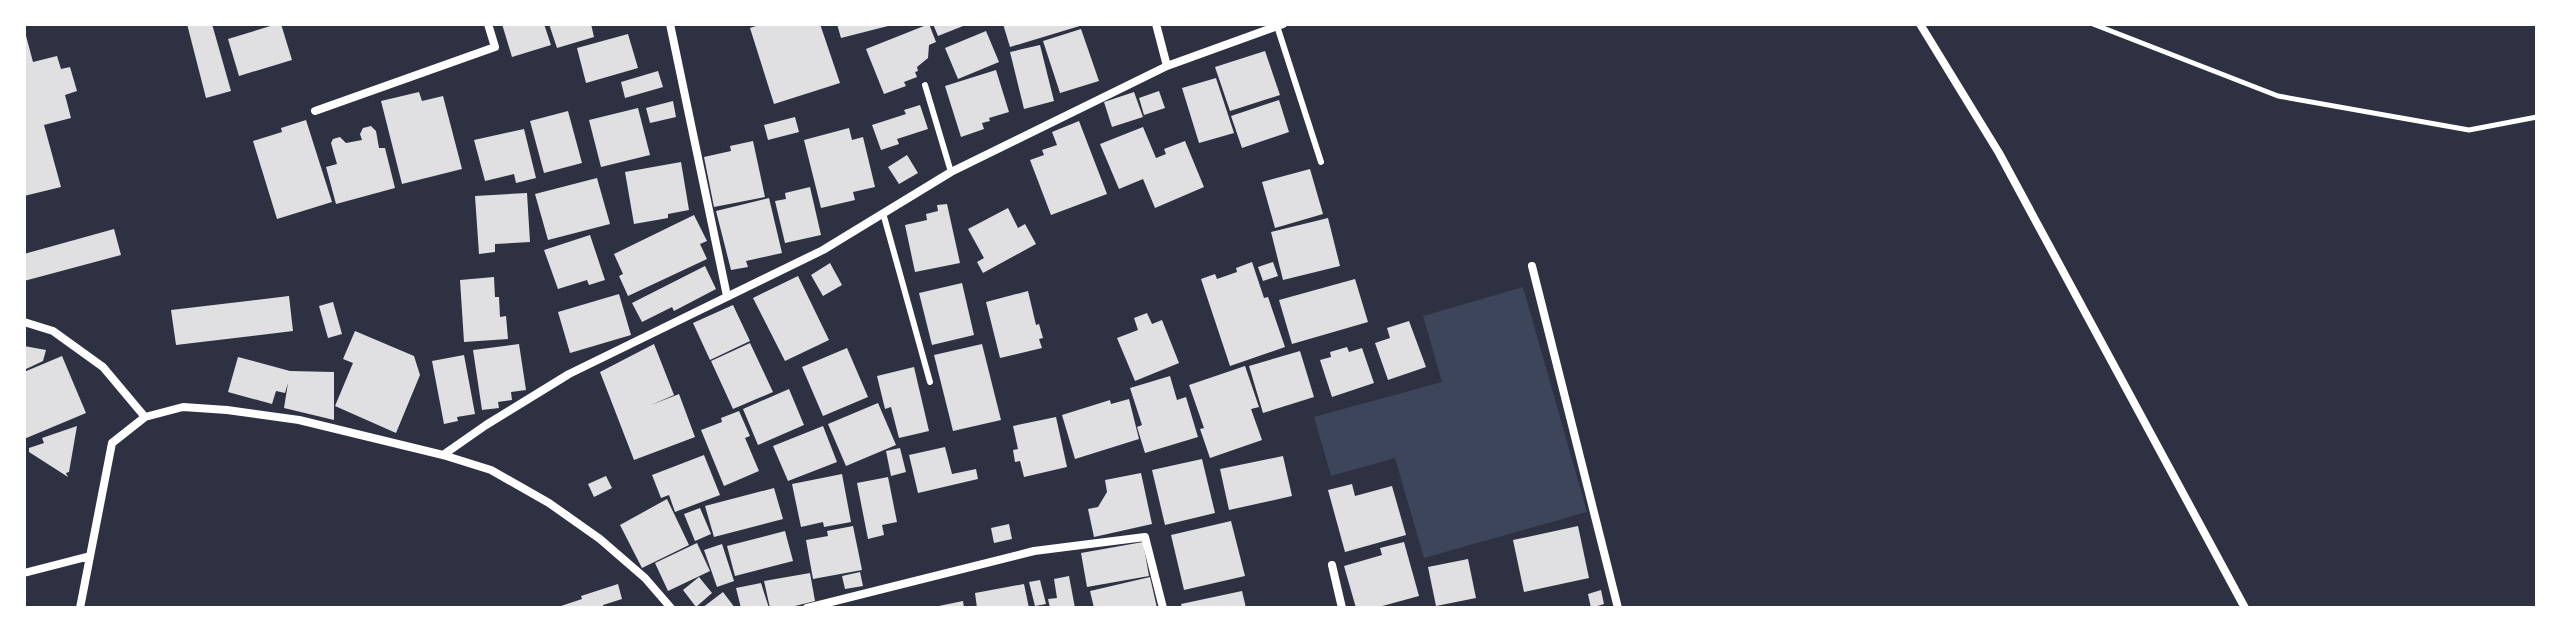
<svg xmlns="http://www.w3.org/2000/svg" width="2561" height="632" font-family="Manrope,sans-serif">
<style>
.green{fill:#3c4559}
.building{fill:#e0e0e3}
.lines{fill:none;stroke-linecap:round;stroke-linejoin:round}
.path{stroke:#fff;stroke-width:5}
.service{stroke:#fff;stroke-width:6}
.minor{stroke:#fff;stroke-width:8}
</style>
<rect width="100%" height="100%" fill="#2d3142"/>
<!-- green -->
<path class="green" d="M1523,287L1587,512L1424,558L1395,458L1331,476L1314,417L1442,382L1423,316Z"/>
<!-- building -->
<path class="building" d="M187,24H212L231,91L206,98Z
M277,24H281L292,60L239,76L228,39Z
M502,24H544L551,45L512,57Z
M549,24H591L594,37L557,48Z
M762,24H820L840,83L774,104L750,28Z
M837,24H892V25L841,38Z
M929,24L936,42L929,45L928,58L917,67L918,71L915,72L917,77L904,82L906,86L884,94L866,49Z
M933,24H968L938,36Z
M1003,24H1083V25L1010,47Z
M1081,29L1099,81L1060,93L1043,41Z
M986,31L999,62L958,79L945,48Z
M25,32L33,62L57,56L61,69L70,67L77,91L65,95L71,118L44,125L61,187L24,196Z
M628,34L638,68L586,83L577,48Z
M1040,45L1054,101L1024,109L1010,52Z
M1265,51L1280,95L1230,111L1215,67Z
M996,70L1009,112L989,118L990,121L982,123L984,129L961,137L945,86Z
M658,71L663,87L625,98L621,82Z
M1216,78L1234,133L1199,143L1182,88Z
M1159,91L1165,108L1144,115L1139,98Z
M419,92L422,101L443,96L462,169L402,184L381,101Z
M1134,92L1143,117L1112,127L1104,102Z
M1279,100L1289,132L1242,148L1231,116Z
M673,101L676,117L650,123L646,108Z
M920,105L928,129L897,139L899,144L881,150L872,125L906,114L904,110Z
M638,108L650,155L601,167L589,120Z
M568,111L582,163L544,173L530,121Z
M795,117L799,132L768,140L764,125Z
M306,120L332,202L277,219L253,141L282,132L281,128Z
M1079,121L1107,194L1051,215L1030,160L1044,155L1042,150L1057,145L1052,132Z
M371,126L376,131L379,148H385L395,188L336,204L326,167L337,164L331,143L333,139L340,137L346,143L362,140L360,134L363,128Z
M1143,127L1156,158L1166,154L1164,149L1185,141L1204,187L1155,208L1143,179L1119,189L1100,144Z
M849,128L852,140L863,137L875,187L853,192L855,200L821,208L804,140Z
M524,129L536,178L516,183L514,174L485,181L474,140Z
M753,141L765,197L714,207L704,157L731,151L730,146Z
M907,155L918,173L899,184L888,167Z
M681,162L689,210L668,214V218L634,224L625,172Z
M1310,169L1323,214L1275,228L1262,182Z
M597,178L610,224L548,240L535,194Z
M810,187L821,235L785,243L775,201L786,199L785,193Z
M527,193L530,242L495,244V252L479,254L475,196Z
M769,198L782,253L746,261L748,267L731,270L716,211Z
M947,204L960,263L915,272L905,225L927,220L926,214L938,211L937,205Z
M1008,208L1018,228L1025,224L1036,244L983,273L977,262L984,258L968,229Z
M694,215L707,241L700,244L707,259L628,296L619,276L623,274L614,254Z
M1328,218L1340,266L1283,280L1271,232Z
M114,229L121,255L24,281V254Z
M590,235L605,280L589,285L587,280L558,289L544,250Z
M1252,262L1264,298L1268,297L1285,347L1230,366L1201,279L1215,274L1217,279L1237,272L1236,268Z
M1273,262L1278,276L1263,281L1258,267Z
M830,263L842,285L823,296L811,275Z
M705,266L716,289L674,311L672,307L642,322L632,303Z
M798,276L829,340L785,361L753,298Z
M494,277L495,297H499L500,317L506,316L508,339L464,342L460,280Z
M1355,279L1368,322L1292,344L1279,300Z
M962,283L974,335L932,345L919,293Z
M1028,291L1036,325L1039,324L1043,338L1039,339L1042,348L1000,358L986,302Z
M619,294L631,335L570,353L558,312Z
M289,296L293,331L176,345L171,310Z
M333,302L342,334L328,338L319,306Z
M733,305L750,341L710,360L693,323Z
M1147,313L1152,324L1162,320L1179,363L1135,381L1117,338L1138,330L1134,318Z
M1409,321L1426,367L1388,380L1375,343L1390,338L1387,328Z
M355,331L414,356L420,375L396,433L335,406L353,363L343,359Z
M750,343L773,392L733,409L711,361Z
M519,344L526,390L511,392L512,400L498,402L499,408L482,410L473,350Z
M654,344L674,395L651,405L679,394L695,437L634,460L600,372Z
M982,344L1001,420L953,431L934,355Z
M24,346L46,350L43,361L24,370Z
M1347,347L1349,352L1362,348L1374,383L1332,397L1320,360L1331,357L1330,352Z
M847,348L868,397L823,416L802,367Z
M1300,351L1314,397L1263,413L1249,366Z
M464,355L475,414L457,417L458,421L444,424L432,361Z
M62,356L86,413L24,439V372Z
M238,357L290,371L334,372V420L284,408L288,383L285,393L276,391L272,404L228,392Z
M1245,366L1259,407L1251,409L1262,440L1210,458L1200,429L1204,428L1189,385Z
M914,367L929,431L899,438L891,407L885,409L877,376Z
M1170,376L1177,400L1186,397L1198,437L1145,453L1137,427L1142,425L1130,388Z
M789,389L804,425L758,445L743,409Z
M1129,399L1139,439L1075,459L1062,415L1110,400L1111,404Z
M878,403L896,445L846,466L828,424Z
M739,411L750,436L745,438L759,471L724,486L701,430L722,422L721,418Z
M1056,417L1067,467L1024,477L1020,461L1015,462L1013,450L1018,449L1013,426Z
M77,426L69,472L66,473L68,477L29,452V448L44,443L42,438Z
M823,426L837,462L788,481L773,446Z
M945,447L952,474L976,469L978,479L918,493L909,455Z
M900,448L906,472L891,476L886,451Z
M704,455L720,495L675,512L669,495L661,498L652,475Z
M1283,456L1292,496L1229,510L1220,469Z
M1202,459L1215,513L1165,525L1152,470Z
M1141,473L1152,524L1094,537L1088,509L1098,507L1107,492L1105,480Z
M842,474L851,522L824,527L823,522L801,527L792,484Z
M606,476L612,488L594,497L588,484Z
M888,477L897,522L882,525L884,535L868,539L857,483Z
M1352,484L1355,496L1392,486L1406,535L1345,552L1328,490Z
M774,488L783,519L714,537L705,506Z
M667,499L689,545L642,568L620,525Z
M700,508L711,534L695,541L684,514Z
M1231,521L1245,576L1184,590L1171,535Z
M1009,524L1012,539L994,543L991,528Z
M853,526L862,570L813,579L806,540L828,536L827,531Z
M1578,526L1589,578L1524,592L1513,540Z
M785,531L793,561L735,576L727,546Z
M1143,542L1149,576L1087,587L1081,553Z
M1404,542L1419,596L1375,608H1356L1344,566L1382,555L1380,548Z
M697,543L710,571L668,591L655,563Z
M722,544L734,581L717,587L704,550Z
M1468,559L1476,598L1436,606L1428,567Z
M860,572L863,586L845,589L842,576Z
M810,573L815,601L787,608H770L764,581Z
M1069,576L1075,608H1050L1048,599L1057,598L1054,579Z
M699,577L712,593L696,607L683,590Z
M1150,577L1157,608H1094L1090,591Z
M1040,580L1046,604L1035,606L1029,582Z
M761,583L769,608H741L736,588Z
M618,584L622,599L603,605L604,608H555L582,599L581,596Z
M1024,584L1029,608H977L975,593Z
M1601,590L1604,604L1591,608L1588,594Z
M1242,591L1246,608H1182L1181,604Z
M723,592L735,608H702Z
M963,601L964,608H934V607Z"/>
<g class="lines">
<!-- path -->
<path class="path" d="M2093,24L2278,96L2469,130L2537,117"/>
<!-- service -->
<path class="service" d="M1277,26L1321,162
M925,85L951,172
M883,213L930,382"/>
<!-- minor -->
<path class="minor" d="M670,24L727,296
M1156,24L1167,66
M1920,24L1999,153L2245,608
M315,111L495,47L488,24
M1532,266L1618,608
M24,322L53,331L103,367L145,417L183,407L227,410L299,420L443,455L491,470L549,503L600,539L645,578L671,608
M443,455L486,425L569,374L823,250L951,172L1167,66L1283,24
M1332,565L1342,608
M24,573L90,556
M80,608L112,443L145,417
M807,608L1034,551L1145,537L1163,608"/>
</g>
<!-- border -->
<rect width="2561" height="632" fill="none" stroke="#ffffff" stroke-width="52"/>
</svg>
